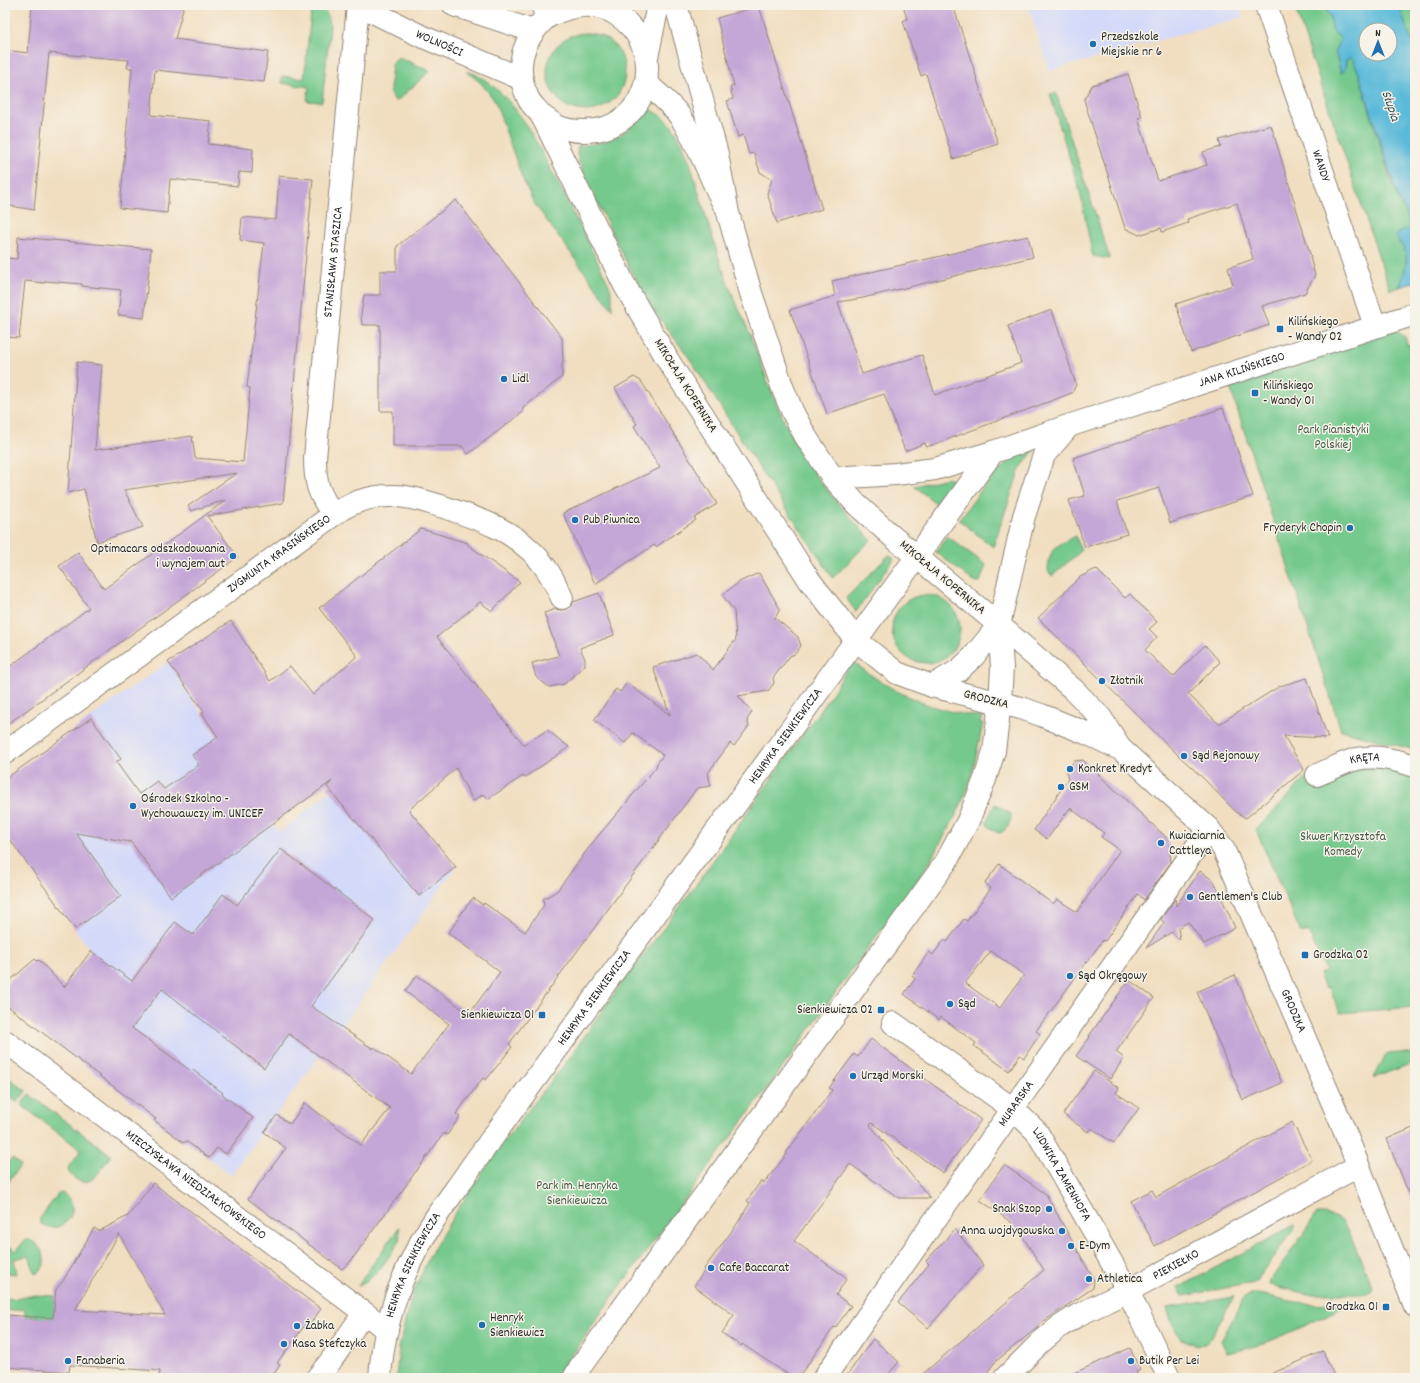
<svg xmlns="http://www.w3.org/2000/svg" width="1420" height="1383" font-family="Dekko,sans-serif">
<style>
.built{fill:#d3d9f9}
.green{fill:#74c98d;stroke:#507a5c}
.water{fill:#5abad9;stroke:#427282;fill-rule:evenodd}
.building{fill:#c4a6d7;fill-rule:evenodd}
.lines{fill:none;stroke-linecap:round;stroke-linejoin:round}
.minor-casing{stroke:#8e8476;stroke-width:24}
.major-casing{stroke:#8e8476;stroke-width:24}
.minor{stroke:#fff;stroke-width:22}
.major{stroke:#fff;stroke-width:22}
.poi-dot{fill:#1f6fb2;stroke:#f7f3e8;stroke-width:1.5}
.labels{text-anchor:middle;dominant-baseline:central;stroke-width:3;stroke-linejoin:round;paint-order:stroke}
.poi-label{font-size:13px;fill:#2b2b2b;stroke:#f7f3e8;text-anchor:start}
.street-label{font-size:13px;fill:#2b2b2b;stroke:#f7f3e8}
.park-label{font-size:13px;fill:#415a48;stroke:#f7f3e8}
.water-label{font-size:14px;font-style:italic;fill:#39565f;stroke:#f7f3e8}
</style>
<rect width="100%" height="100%" fill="#f7f3e8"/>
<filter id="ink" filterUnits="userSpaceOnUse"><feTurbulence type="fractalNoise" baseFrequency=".025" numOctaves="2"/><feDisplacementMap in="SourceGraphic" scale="8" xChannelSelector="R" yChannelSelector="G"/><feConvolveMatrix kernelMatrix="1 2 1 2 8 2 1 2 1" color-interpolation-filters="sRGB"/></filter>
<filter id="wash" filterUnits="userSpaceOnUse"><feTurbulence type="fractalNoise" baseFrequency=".012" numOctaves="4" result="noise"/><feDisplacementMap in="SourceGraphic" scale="16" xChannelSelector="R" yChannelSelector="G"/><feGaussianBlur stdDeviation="0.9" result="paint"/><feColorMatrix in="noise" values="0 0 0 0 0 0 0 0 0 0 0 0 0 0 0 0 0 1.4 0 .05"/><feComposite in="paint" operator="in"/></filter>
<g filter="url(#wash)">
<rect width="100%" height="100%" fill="#f1dec0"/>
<!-- built -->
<path class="built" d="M1028,5H1238L1243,17L1049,71Z
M168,662L279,833L331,791L456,867L342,1026L231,1175L186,1141L184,1143L154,1120L155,1119L34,1027L91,951L5,833V779Z"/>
<!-- green -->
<path class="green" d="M285,5C306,5 330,0 330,28L322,102L307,101L309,87L282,83V76L304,79L311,13L307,9Z
M1294,5H1323L1330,16L1333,32L1341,38L1335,51L1341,73L1345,70L1346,60L1350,57L1353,60L1358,71L1390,177L1398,198L1407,214L1410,228L1399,233V243C1413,252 1403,274 1400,287L1390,290Z
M1399,5H1411L1415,17V52Z
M547 72a39 39 0 1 1 78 0a39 39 0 1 1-78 0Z
M399,57L430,71L396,102L391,95L390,91L392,62Z
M466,71C485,75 505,96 516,110C530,128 540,150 551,170C571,208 590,246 609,285L612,295V309L534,203L523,180L495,101L481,83Z
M1056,93L1110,259L1093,256L1092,253L1080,192L1050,94Z
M651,110C672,118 683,143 690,163C702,202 713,243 727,281C734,300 744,318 751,337C766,376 779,417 801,453C820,485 846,512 871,540L833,578L765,477L690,359L653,309L627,263L594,196L579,162L577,154L578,146L604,142L620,135L639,120L646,111Z
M1396,330L1405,337L1407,345L1414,343L1415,345V750L1341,730L1229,384Z
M1035,449L1020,469L993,547L959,520L985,485L997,472L1016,456Z
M947,478L952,480V483L937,504L914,486Z
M947,536L986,565L980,582H974L936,552Z
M1076,536L1081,551L1052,576L1048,571C1049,547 1056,546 1076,536Z
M889,555L894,559L856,612L846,598Z
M892 629a34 34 0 1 1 68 0a34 34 0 1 1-68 0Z
M852,661C894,694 929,710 982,717L980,723H983L975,761L968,789L953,821L926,868L838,989L788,1060L605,1307L556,1378H396L399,1348L406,1318L413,1293L430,1255L454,1215L502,1144L567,1061L611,998L693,889L831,695Z
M1415,760V1007L1340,1013L1329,987L1325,988L1319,974L1326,971L1308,931L1301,933L1256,830L1311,772Z
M995,804L1011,814C1011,822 1008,829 1000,833L996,832L987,825V820Z
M1415,1052V1062L1374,1078L1386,1054Z
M5,1075L26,1091L18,1102L5,1092Z
M29,1094L111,1155C100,1171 87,1197 68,1171L69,1166L81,1150L21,1105Z
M12,1158L21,1165L5,1186V1167Z
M62,1193C87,1208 61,1239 40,1223V1218L58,1194Z
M1317,1214C1323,1214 1330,1214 1336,1217C1348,1223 1367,1275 1373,1289L1363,1294H1308L1269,1285L1270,1281Z
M1294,1225V1229L1258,1279L1253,1283L1183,1296L1178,1288Z
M399,1227L400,1240C388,1257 378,1278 358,1285Z
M26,1239C42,1241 53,1267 35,1274L29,1256L14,1259L17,1274L5,1273V1243L16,1251Z
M1250,1294C1264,1293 1278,1299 1291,1301C1308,1304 1324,1304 1341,1303L1343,1306V1307C1306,1325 1268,1346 1227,1353L1221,1341L1243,1300Z
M35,1295L55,1296L53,1323L37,1322V1316H25V1309L10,1311L7,1309L6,1298L16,1299Z
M1234,1297L1210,1339L1207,1342L1197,1346L1180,1338L1171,1321L1167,1308Z"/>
<!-- water -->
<path class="water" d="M1323,5H1399L1415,52V282L1400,287C1403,275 1409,263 1405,250C1404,245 1399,243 1396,237L1399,233L1409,228L1407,214L1398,198L1358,71L1353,60L1350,57L1346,60L1345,70L1341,73L1335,51L1341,38L1333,32L1330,16ZM1366,30H1390V54H1366Z"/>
<g id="blocks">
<!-- building -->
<path class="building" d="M32,5H184L175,39L268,52L264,82L155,70L151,115L211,121L208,144L253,149L252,173L239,172L238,186L170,179L167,213L120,208L132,68H127L129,60L49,53L34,210L5,205V50L28,53Z
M903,5H953L998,144L953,159L926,74L921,76L903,21L907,19Z
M759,6L822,209L777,223L767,193L772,180L760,172L754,153L749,154L743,135L738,137L727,101L733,99L730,86H734L717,18Z
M1128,74L1142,117L1138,118L1158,181L1207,165L1203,152L1221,147L1219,140L1271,125L1311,257H1310L1315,275L1305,293L1262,306L1269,325L1191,352L1176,304L1233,285L1228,268L1253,259L1237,203L1187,219L1188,223L1162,232L1161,228L1139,235L1125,228L1084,100L1092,85Z
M279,176L313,179L283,503L207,516L238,557L5,726V670L89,608L59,566L78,552L104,589L226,500L191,511L188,506L237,473L124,490L143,527L97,542L84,489L68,493L77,362L102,365L95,450L192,436L195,458L243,462L250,388L247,387L264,243L240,240L242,217L276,220Z
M456,200L562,338L563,363H562V377L523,408V412L468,454L462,446H393V411H380V325H362L361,315L364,295H380V271H397V246Z
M1028,236L1033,257L863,298L838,302L862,374L922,355L935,395L1021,363L1008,326L1052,310L1076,385L1072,393L946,440L926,447L925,443L905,451L884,394L827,414L790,310L835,296L832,281Z
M18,237L151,249L144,318L118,315L121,290L82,286V284L45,281V283L25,281L19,338L5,337V258L17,259Z
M634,377L641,381L717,504L694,518L696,520L676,533L656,547L654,545L595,584L563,513L660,468L634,426L637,424L615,388Z
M1223,408L1253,496L1170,523L1159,488L1117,501L1127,534L1085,547L1069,500L1085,496L1073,458Z
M421,529L468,543V545L520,582L492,611L480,602L437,637L524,745L547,730L569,747L524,778L523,776L488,799L484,794L473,801L456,768L409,810L456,867L419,896L327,787L332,781L171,897L131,842L76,833L121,896L75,929L5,833V779L91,718L121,759L116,762L139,794L157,781L164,789L199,765L192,755L218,737L202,713L204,712L168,662L231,621L270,681L290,666L313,695L357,656L319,608Z
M1096,569L1125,598L1130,594L1157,622L1149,629L1157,637L1145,650L1173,677L1205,645L1220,662L1188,694L1219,724L1280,686L1307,678L1328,738L1284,736L1304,770L1246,818L1236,812L1204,779L1178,755L1038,618L1080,577Z
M759,573L780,609L775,618L798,637L801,646L795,654L790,656L773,678L774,683L768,691L738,696L752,712L747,720L749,726L734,746L730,743L708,773L711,786L697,788L509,1044L512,1047L486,1080L483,1078L456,1114L460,1117L447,1135L444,1133L350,1262L342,1269L248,1199L286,1148L264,1132L277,1115L290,1124L305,1103L361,1145L390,1108L289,1034L264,1068L162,989L132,1028L191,1071L193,1070L223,1093L222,1094L253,1118L226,1154L217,1148L209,1158L186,1141L184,1143L154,1120L156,1119L5,1004V985L35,959L37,961L39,960L64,987L91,951L132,981L175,922L193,935L223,894L237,905L281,849L375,920L311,1006L373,1049L374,1047L411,1074L449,1024L405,991L417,975L469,1014L500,972L448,933L460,917L459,916L473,898L483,905L484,903L525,932L544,905L543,899L557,891L593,842L657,766L656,765L663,755L633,733L625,743L594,720L616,689L620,692L627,683L670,715L653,667L697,653L713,670L736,639L734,611L722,595L741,581Z
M599,593L614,635L580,648L585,659V665L564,684L549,687L536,677L532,663L559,656L544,613L556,609L561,610L567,609L572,606L573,602Z
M1083,760L1168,839L1171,862L1144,900L1138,894L1105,941L1103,940L1036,1031L1040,1034L1024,1058L1020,1055L1009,1071L974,1046L976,1043L941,1017L939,1020L904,994L915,979L912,976L929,952L933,955L944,940L947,942L964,919L967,921L991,888L985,883L999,864L1053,904L1057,899L1077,912L1120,850L1101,837L1104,833L1070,808L1047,839L1034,830L1068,779L1066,772L1074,761ZM991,951L1024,975L1000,1008L965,983Z
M1200,871L1214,881L1235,928L1204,944L1188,922L1178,928L1180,940L1172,932L1146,948L1164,923L1161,919L1175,899L1176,906Z
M1235,975L1282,1083L1243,1100L1197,992Z
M1129,980L1154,998L1116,1052L1124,1058L1110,1079L1076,1056L1090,1037L1089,1036Z
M871,1039L981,1120L943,1173L872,1123L870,1125L930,1198H899L850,1164L832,1189L794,1241L847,1278L836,1295L851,1306L835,1328L834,1327L798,1378H793L742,1344L741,1346L722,1333L734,1315L694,1286L705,1270L704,1269L737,1224L750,1203L747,1201L761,1181L764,1183L787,1154L786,1153L832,1090L829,1088L854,1054L858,1057Z
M1094,1071L1119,1088L1116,1093L1139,1108L1114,1143L1091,1128L1088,1132L1063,1114Z
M1292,1122L1312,1160L1155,1246L1131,1201L1152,1190L1156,1197Z
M1415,1127V1207H1414L1387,1139Z
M1004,1165L1046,1194L1094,1280L1093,1288L1038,1325V1327L995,1362L983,1378H918L1044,1270L1019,1231L1018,1232L1011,1222L980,1200Z
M153,1183L321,1309L308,1327L305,1325L277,1363L280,1365L271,1378H182L159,1377L160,1371L70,1365L69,1372L5,1367V1315L53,1318L56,1289L63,1281L94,1228L99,1231L128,1216ZM119,1234L165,1315L75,1310Z
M955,1229L983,1265L928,1328L898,1303L929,1264L926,1261Z
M873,1339L899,1362L885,1378H845Z
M1130,1348L1140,1370L1136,1372L1139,1378H1063Z
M1323,1351L1335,1378H1262Z"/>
</g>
</g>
<g filter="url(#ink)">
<use href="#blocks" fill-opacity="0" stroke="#8e8476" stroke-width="1"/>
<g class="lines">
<defs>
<g id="minor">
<path id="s1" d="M359,5L421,36L522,79"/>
<path d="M454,5L533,31"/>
<path id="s2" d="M1266,5L1375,326"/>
<path d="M647,57L658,5"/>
<path d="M646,83C657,93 670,103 679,115C697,141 709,174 723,203"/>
<path d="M542,116C547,119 552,123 557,126C565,130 575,131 584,131C650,131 671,47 614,13C592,0 568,6 547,17"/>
<path id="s3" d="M333,515C319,493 315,485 315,458L358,5"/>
<path id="s4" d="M999,625L1074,690L1101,718L1122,750L1209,829L1223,848L1340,1120L1415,1306"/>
<path d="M932,686L959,670L973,657L999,625L1024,516L1044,455L1068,427"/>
<path id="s5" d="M1122,750L1086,733L1041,715L1021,708L932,686L897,673L856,640L993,452L1068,426L1415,314"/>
<path id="s6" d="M5,753L333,515C349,503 370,496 390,496C408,495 426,502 444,507C475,518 506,527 530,550C545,563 554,580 562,598"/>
<path id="s7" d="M1317,775C1330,770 1344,762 1357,759C1377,755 1396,760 1415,766"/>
<path id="s8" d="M893,1023L1013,1109L1037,1132L1128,1291L1169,1378"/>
<path id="s9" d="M5,1041L387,1330"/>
<path d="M317,1378L330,1362L364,1313"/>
<path id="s10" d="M824,1378L1209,829"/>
<path id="s11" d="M1005,1378L1041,1342L1059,1327L1078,1315L1128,1291L1358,1166"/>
</g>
<g id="major">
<path d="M457,6L459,5"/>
<path d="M833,478L896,474L935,469L993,452"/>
<path id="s12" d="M380,1378C383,1324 402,1271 431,1225C443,1205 458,1187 471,1167L856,640L810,581L669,362L624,284L542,116C538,110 531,105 528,98C513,67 523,39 547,17L542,5"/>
<path d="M574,1378L580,1367L946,862L968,821L985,779L994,751L1000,703L1002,667L999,625L893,537L857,505L833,478L806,437L793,413L783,389L750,290L728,213L717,154L676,5"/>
</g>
</defs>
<!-- minor casing -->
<use href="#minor" class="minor-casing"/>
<!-- major casing -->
<use href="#major" class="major-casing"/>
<!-- minor -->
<use href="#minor" class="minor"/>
<!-- major -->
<use href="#major" class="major"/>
</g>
</g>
<!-- markers -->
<g class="poi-dot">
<circle cx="1093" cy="44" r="4"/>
<rect x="1276" y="325" width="8" height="8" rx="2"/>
<circle cx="504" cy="379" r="4"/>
<rect x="1251" y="389" width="8" height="8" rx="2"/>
<circle cx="575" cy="520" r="4"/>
<circle cx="1350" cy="528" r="4"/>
<circle cx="233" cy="556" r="4"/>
<circle cx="1102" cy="681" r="4"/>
<circle cx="1184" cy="756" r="4"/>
<circle cx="1070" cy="769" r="4"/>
<circle cx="1061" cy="787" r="4"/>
<circle cx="133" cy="806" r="4"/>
<circle cx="1161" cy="843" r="4"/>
<circle cx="1190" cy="897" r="4"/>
<rect x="1301" y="951" width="8" height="8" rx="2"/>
<circle cx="1070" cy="976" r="4"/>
<circle cx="950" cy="1004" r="4"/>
<rect x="877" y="1006" width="8" height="8" rx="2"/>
<rect x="538" y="1011" width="8" height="8" rx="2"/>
<circle cx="853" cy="1076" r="4"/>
<circle cx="1049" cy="1209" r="4"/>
<circle cx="1062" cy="1231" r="4"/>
<circle cx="1071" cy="1246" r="4"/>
<circle cx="711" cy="1268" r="4"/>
<circle cx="1089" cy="1279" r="4"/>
<rect x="1382" y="1303" width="8" height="8" rx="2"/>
<circle cx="482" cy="1325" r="4"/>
<circle cx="297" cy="1326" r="4"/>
<circle cx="284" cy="1344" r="4"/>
<circle cx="68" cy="1361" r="4"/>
<circle cx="1131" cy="1361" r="4"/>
</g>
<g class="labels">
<!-- poi labels -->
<g class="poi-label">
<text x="1101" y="37">Przedszkole<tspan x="1101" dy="15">Miejskie nr 6</tspan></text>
<text x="1288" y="322">Kilińskiego<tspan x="1288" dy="15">- Wandy 02</tspan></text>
<text x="512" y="379">Lidl</text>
<text x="1263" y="386">Kilińskiego<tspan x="1263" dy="15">- Wandy 01</tspan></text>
<text x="583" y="520">Pub Piwnica</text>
<text x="1342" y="528" text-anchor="end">Fryderyk Chopin</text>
<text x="225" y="549" text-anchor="end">Optimacars odszkodowania<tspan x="225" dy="15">i wynajem aut</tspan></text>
<text x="1110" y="681">Złotnik</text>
<text x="1192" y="756">Sąd Rejonowy</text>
<text x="1078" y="769">Konkret Kredyt</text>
<text x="1069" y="787">GSM</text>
<text x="141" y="799">Ośrodek Szkolno -<tspan x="141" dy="15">Wychowawczy im. UNICEF</tspan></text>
<text x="1169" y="836">Kwiaciarnia<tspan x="1169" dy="15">Cattleya</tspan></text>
<text x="1198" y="897">Gentlemen's Club</text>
<text x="1313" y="955">Grodzka 02</text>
<text x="1078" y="976">Sąd Okręgowy</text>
<text x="958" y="1004">Sąd</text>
<text x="873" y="1010" text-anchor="end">Sienkiewicza 02</text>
<text x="534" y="1015" text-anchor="end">Sienkiewicza 01</text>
<text x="861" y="1076">Urząd Morski</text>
<text x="1041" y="1209" text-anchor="end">Snak Szop</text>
<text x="1054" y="1231" text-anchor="end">Anna wojdygowska</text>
<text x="1079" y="1246">E-Dym</text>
<text x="719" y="1268">Cafe Baccarat</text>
<text x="1097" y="1279">Athletica</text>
<text x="1378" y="1307" text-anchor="end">Grodzka 01</text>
<text x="490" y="1318">Henryk<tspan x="490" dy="15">Sienkiewicz</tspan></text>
<text x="305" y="1326">Żabka</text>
<text x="292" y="1344">Kasa Stefczyka</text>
<text x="76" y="1361">Fanaberia</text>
<text x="1139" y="1361">Butik Per Lei</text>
</g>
<!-- street labels -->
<g class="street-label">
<text stroke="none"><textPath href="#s1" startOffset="89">WOLNOŚCI</textPath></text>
<text stroke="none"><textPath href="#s2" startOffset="170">WANDY</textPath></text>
<text stroke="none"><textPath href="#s3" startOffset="258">STANISŁAWA STASZICA</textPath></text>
<text stroke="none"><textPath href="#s5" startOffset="786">JANA KILIŃSKIEGO</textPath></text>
<text transform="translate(685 386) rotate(58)">MIKOŁAJA KOPERNIKA</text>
<text stroke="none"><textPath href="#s6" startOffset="339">ZYGMUNTA KRASIŃSKIEGO</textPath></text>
<text transform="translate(942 578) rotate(40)">MIKOŁAJA KOPERNIKA</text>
<text transform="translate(986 700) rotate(14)">GRODZKA</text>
<text stroke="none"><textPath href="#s12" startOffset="767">HENRYKA SIENKIEWICZA</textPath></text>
<text stroke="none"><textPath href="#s7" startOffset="51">KRĘTA</textPath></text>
<text stroke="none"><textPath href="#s12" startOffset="443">HENRYKA SIENKIEWICZA</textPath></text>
<text stroke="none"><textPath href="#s4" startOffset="495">GRODZKA</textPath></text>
<text stroke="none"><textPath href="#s10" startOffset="335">MURARSKA</textPath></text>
<text stroke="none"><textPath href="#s8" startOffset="230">LUDWIKA ZAMENHOFA</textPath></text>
<text stroke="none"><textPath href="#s9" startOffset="239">MIECZYSŁAWA NIEDZIAŁKOWSKIEGO</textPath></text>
<text stroke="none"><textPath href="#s11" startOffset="207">PIEKIEŁKO</textPath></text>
<text stroke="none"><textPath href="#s12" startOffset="119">HENRYKA SIENKIEWICZA</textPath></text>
</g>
<!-- park labels -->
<g class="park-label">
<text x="1333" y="430">Park Pianistyki<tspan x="1333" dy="15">Polskiej</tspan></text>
<text x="1343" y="837">Skwer Krzysztofa<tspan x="1343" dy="15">Komedy</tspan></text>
<text x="577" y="1186">Park im. Henryka<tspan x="577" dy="15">Sienkiewicza</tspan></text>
</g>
<!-- water labels -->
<g class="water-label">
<text transform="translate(1390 106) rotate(71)">Słupia</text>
</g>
</g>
<!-- margin -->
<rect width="1420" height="1383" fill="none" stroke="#f7f3e8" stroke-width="20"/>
<!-- north arrow -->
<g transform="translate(1378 42)"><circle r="19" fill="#f7f3e8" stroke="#a5a39c"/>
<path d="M0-3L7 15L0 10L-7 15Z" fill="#1f6fb2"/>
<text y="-6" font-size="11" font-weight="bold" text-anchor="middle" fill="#2b2b2b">N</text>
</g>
</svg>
